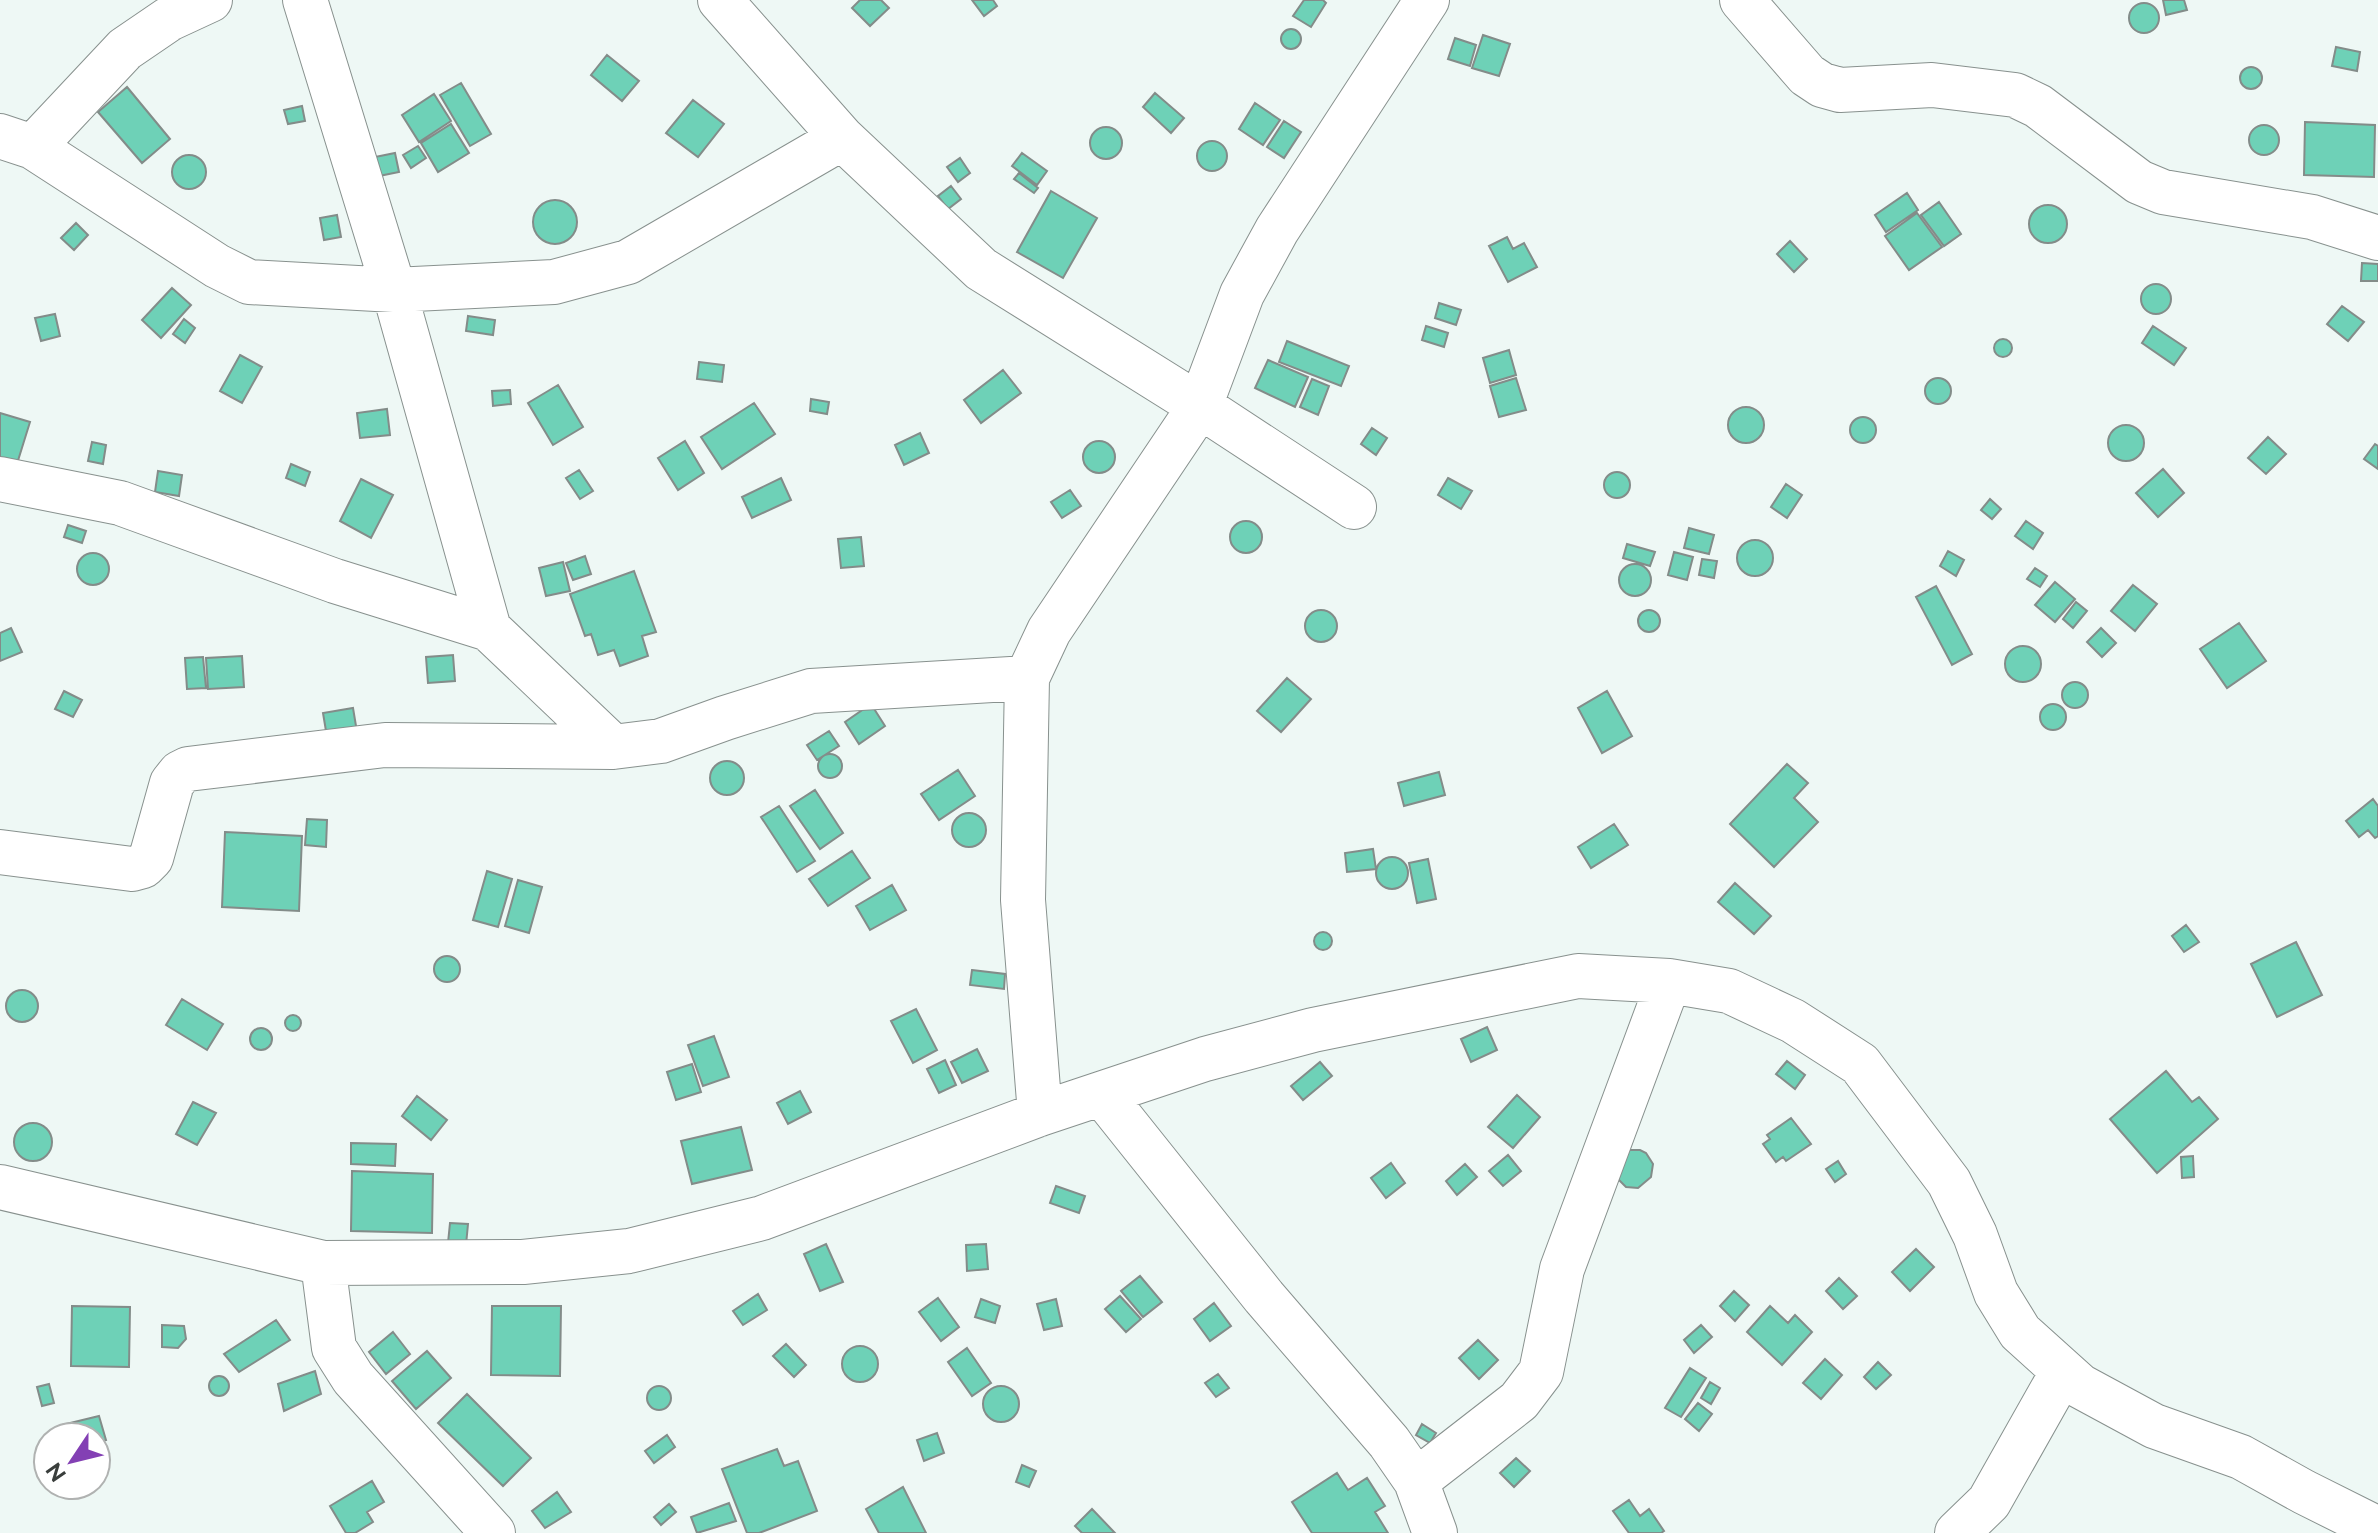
<svg xmlns="http://www.w3.org/2000/svg" width="2378" height="1533" font-family="Raleway,sans-serif">
<style>
.building{fill:#6ed1b7;stroke:#838c89;stroke-width:2}
.lines{fill:none;stroke-linecap:round;stroke-linejoin:round}
.minor-casing{stroke:#88918e;stroke-width:46}
.minor{stroke:#fff;stroke-width:44}
</style>
<rect width="100%" height="100%" fill="#eef8f5"/>
<!-- building -->
<path class="building" d="M860,0H881L889,8L870,26L852,8Z
M972,0H993L997,6L984,16Z
M1304,0H1323L1326,3L1311,27L1293,16Z
M2163,0H2184L2187,10L2166,15Z
M2129 18a15 15 0 1 1 30 0a15 15 0 1 1-30 0Z
M1281 39a10 10 0 1 1 20 0a10 10 0 1 1-20 0Z
M1483,35L1510,44L1499,76L1472,68Z
M1455,38L1476,45L1470,66L1448,59Z
M2336,47L2360,52L2357,71L2332,66Z
M607,55L639,81L622,101L591,75Z
M2240 78a11 11 0 1 1 22 0a11 11 0 1 1-22 0Z
M461,83L491,134L470,146L440,95Z
M127,87L170,139L142,163L98,112Z
M1155,93L1184,118L1171,133L1143,107Z
M434,94L451,121L419,142L402,115Z
M693,100L724,124L698,157L666,133Z
M1255,103L1280,120L1263,145L1239,129Z
M302,106L305,121L288,124L284,110Z
M1284,121L1301,132L1284,158L1267,147Z
M2305,122L2375,125L2374,177L2304,175Z
M451,124L469,153L438,172L421,143Z
M2249 140a15 15 0 1 1 30 0a15 15 0 1 1-30 0Z
M1090 143a16 16 0 1 1 32 0a16 16 0 1 1-32 0Z
M1197 156a15 15 0 1 1 30 0a15 15 0 1 1-30 0Z
M418,146L426,158L411,168L403,155Z
M395,153L399,172L379,176L375,157Z
M1022,153L1047,171L1037,185L1012,166Z
M172 172a17 17 0 1 1 34 0a17 17 0 1 1-34 0Z
M960,158L970,173L958,182L947,167Z
M1019,173L1038,188L1034,193L1014,179Z
M951,186L961,199L948,209L938,196Z
M1051,191L1097,218L1063,278L1017,252Z
M1907,193L1918,210L1886,232L1875,215Z
M533 222a22 22 0 1 1 44 0a22 22 0 1 1-44 0Z
M1939,202L1961,234L1944,246L1921,215Z
M2029 224a19 19 0 1 1 38 0a19 19 0 1 1-38 0Z
M1917,213L1942,247L1909,270L1885,236Z
M337,215L341,237L324,240L320,218Z
M76,223L88,235L74,250L61,238Z
M1507,237L1513,249L1524,243L1537,267L1508,282L1489,246Z
M1790,241L1807,259L1794,272L1777,254Z
M2362,263L2378,264V281H2361Z
M2141 299a15 15 0 1 1 30 0a15 15 0 1 1-30 0Z
M172,288L191,305L161,338L142,320Z
M1439,303L1461,310L1456,325L1435,318Z
M2342,306L2364,322L2348,341L2327,324Z
M55,314L60,336L41,341L35,318Z
M468,316L495,320L493,335L466,331Z
M184,319L195,328L185,343L173,334Z
M1426,326L1448,333L1444,347L1422,340Z
M2153,326L2186,348L2174,365L2142,343Z
M1994 348a9 9 0 1 1 18 0a9 9 0 1 1-18 0Z
M1287,341L1349,366L1341,386L1279,362Z
M1509,350L1516,375L1490,383L1483,358Z
M240,355L262,367L242,403L220,391Z
M1268,360L1308,377L1295,407L1255,388Z
M699,362L724,365L722,382L697,379Z
M1003,370L1021,393L981,423L964,400Z
M1925 391a13 13 0 1 1 26 0a13 13 0 1 1-26 0Z
M1516,378L1526,410L1499,417L1490,386Z
M1312,379L1329,386L1318,415L1300,407Z
M558,385L583,427L553,445L528,403Z
M510,390L511,404L493,406L492,391Z
M811,399L829,402L827,414L810,411Z
M754,403L775,434L722,469L701,437Z
M1728 425a18 18 0 1 1 36 0a18 18 0 1 1-36 0Z
M387,409L390,435L360,438L357,413Z
M0,413L30,422L16,467L0,462Z
M1850 430a13 13 0 1 1 26 0a13 13 0 1 1-26 0Z
M2108 443a18 18 0 1 1 36 0a18 18 0 1 1-36 0Z
M1372,428L1387,438L1376,455L1361,444Z
M920,433L929,453L904,465L895,445Z
M2268,437L2286,454L2266,474L2248,458Z
M685,441L704,473L678,490L658,458Z
M1083 457a16 16 0 1 1 32 0a16 16 0 1 1-32 0Z
M92,442L106,445L103,464L88,461Z
M2375,444L2378,446V469L2364,459Z
M291,464L310,472L305,486L286,478Z
M2163,469L2184,493L2158,517L2136,493Z
M579,470L593,491L580,499L566,478Z
M158,471L182,475L179,496L155,492Z
M1604 485a13 13 0 1 1 26 0a13 13 0 1 1-26 0Z
M781,478L791,500L752,518L742,497Z
M1448,478L1472,491L1461,509L1438,495Z
M361,479L393,495L371,538L340,521Z
M1786,484L1802,495L1787,518L1771,507Z
M1070,490L1081,506L1062,518L1051,502Z
M1990,499L2001,509L1992,519L1981,510Z
M2026,521L2043,533L2033,549L2015,536Z
M1230 537a16 16 0 1 1 32 0a16 16 0 1 1-32 0Z
M68,525L86,531L82,543L64,537Z
M1689,528L1714,535L1709,554L1684,548Z
M861,537L864,566L841,568L838,539Z
M1737 558a18 18 0 1 1 36 0a18 18 0 1 1-36 0Z
M1627,544L1655,552L1650,566L1623,558Z
M1948,551L1964,560L1956,576L1940,566Z
M1674,552L1693,557L1687,580L1668,575Z
M77 569a16 16 0 1 1 32 0a16 16 0 1 1-32 0Z
M585,556L591,574L573,580L566,563Z
M1702,559L1717,561L1714,578L1699,575Z
M563,562L570,591L546,596L539,568Z
M1619 580a16 16 0 1 1 32 0a16 16 0 1 1-32 0Z
M2035,568L2047,576L2040,587L2027,579Z
M634,571L656,632L642,636L648,656L620,666L614,650L598,655L591,634L585,636L570,594Z
M2055,582L2075,599L2055,622L2035,605Z
M2133,585L2157,604L2135,631L2111,611Z
M1936,586L1972,654L1952,665L1916,597Z
M2076,602L2087,611L2073,628L2063,619Z
M1638 621a11 11 0 1 1 22 0a11 11 0 1 1-22 0Z
M1305 626a16 16 0 1 1 32 0a16 16 0 1 1-32 0Z
M2239,623L2266,661L2227,688L2200,649Z
M11,628L22,652L0,661V633Z
M2101,628L2116,643L2102,657L2087,642Z
M2005 664a18 18 0 1 1 36 0a18 18 0 1 1-36 0Z
M453,655L455,681L428,683L426,657Z
M242,656L244,687L208,689L206,658Z
M203,657L206,688L187,689L185,658Z
M1287,678L1311,699L1281,732L1257,711Z
M2062 695a13 13 0 1 1 26 0a13 13 0 1 1-26 0Z
M64,691L82,700L73,717L55,709Z
M1607,691L1632,736L1602,753L1578,708Z
M2040 717a13 13 0 1 1 26 0a13 13 0 1 1-26 0Z
M871,704L885,726L859,744L845,722Z
M353,708L357,732L327,737L323,713Z
M829,731L839,746L817,760L807,745Z
M818 766a12 12 0 1 1 24 0a12 12 0 1 1-24 0Z
M710 778a17 17 0 1 1 34 0a17 17 0 1 1-34 0Z
M1787,764L1808,783L1794,798L1818,822L1774,867L1730,824Z
M958,770L975,796L939,820L921,794Z
M1439,772L1445,795L1404,806L1398,783Z
M815,790L843,833L820,849L790,806Z
M2373,799L2378,806V836L2375,838L2368,830L2359,837L2346,821Z
M779,806L815,861L797,872L761,817Z
M952 830a17 17 0 1 1 34 0a17 17 0 1 1-34 0Z
M307,819L327,820L326,847L305,845Z
M1614,824L1628,845L1591,868L1578,847Z
M225,832L302,836L299,911L222,907Z
M1373,849L1376,869L1347,872L1345,853Z
M852,851L870,878L828,906L809,879Z
M1376 873a16 16 0 1 1 32 0a16 16 0 1 1-32 0Z
M1428,859L1436,899L1417,903L1409,863Z
M487,871L512,879L498,927L473,920Z
M518,880L542,887L529,933L505,926Z
M1735,883L1771,916L1754,934L1718,902Z
M892,885L906,910L870,930L856,906Z
M2186,925L2199,942L2184,952L2172,936Z
M1314 941a9 9 0 1 1 18 0a9 9 0 1 1-18 0Z
M2296,942L2322,995L2277,1017L2251,964Z
M434 969a13 13 0 1 1 26 0a13 13 0 1 1-26 0Z
M972,970L1005,974L1004,989L970,985Z
M6 1006a16 16 0 1 1 32 0a16 16 0 1 1-32 0Z
M182,999L223,1024L207,1050L166,1025Z
M916,1009L937,1050L913,1063L891,1021Z
M285 1023a8 8 0 1 1 16 0a8 8 0 1 1-16 0Z
M1487,1027L1497,1050L1471,1062L1461,1039Z
M250 1039a11 11 0 1 1 22 0a11 11 0 1 1-22 0Z
M714,1036L729,1077L703,1086L688,1045Z
M977,1049L988,1071L962,1083L951,1062Z
M945,1060L956,1085L939,1093L927,1069Z
M1787,1061L1805,1075L1795,1089L1776,1074Z
M1320,1062L1332,1076L1303,1100L1291,1086Z
M692,1064L701,1092L676,1100L667,1072Z
M2166,1071L2192,1102L2199,1097L2218,1119L2157,1173L2110,1119Z
M800,1091L811,1112L788,1124L777,1103Z
M1517,1095L1540,1117L1513,1148L1488,1127Z
M417,1096L447,1120L431,1140L402,1116Z
M193,1102L216,1113L197,1145L176,1134Z
M1791,1118L1811,1144L1786,1161L1783,1157L1776,1162L1763,1144L1770,1139L1767,1135Z
M14 1142a19 19 0 1 1 38 0a19 19 0 1 1-38 0Z
M741,1127L752,1170L692,1184L681,1141Z
M351,1143L396,1144L395,1166L351,1164Z
M1627,1150H1640L1646,1153L1653,1164L1651,1177L1638,1188L1626,1187L1617,1178Z
M1508,1155L1521,1171L1503,1186L1489,1171Z
M2193,1156L2194,1177L2182,1178L2181,1157Z
M1838,1161L1846,1174L1835,1182L1826,1169Z
M1391,1163L1405,1183L1386,1198L1371,1178Z
M1465,1164L1477,1177L1457,1195L1446,1181Z
M352,1171L433,1174L432,1233L351,1231Z
M1056,1186L1085,1196L1079,1213L1050,1203Z
M450,1223L468,1224L466,1245L448,1243Z
M826,1244L843,1282L820,1291L804,1254Z
M986,1244L988,1269L967,1271L966,1245Z
M1916,1249L1934,1267L1910,1291L1892,1272Z
M1140,1276L1162,1302L1143,1317L1121,1291Z
M1839,1278L1857,1296L1843,1309L1826,1291Z
M1734,1291L1749,1305L1735,1321L1720,1306Z
M758,1294L767,1310L743,1325L733,1311Z
M1120,1296L1141,1319L1126,1332L1105,1309Z
M938,1298L959,1327L941,1341L919,1312Z
M981,1299L1000,1306L995,1323L975,1317Z
M1056,1299L1062,1326L1044,1330L1037,1304Z
M1214,1303L1231,1326L1210,1341L1194,1319Z
M72,1306L130,1307L129,1367L71,1366Z
M492,1306H561L560,1376L491,1375Z
M1770,1306L1788,1323L1795,1315L1812,1332L1782,1365L1747,1332Z
M276,1320L290,1340L239,1372L224,1354Z
M162,1325L184,1326L186,1339L178,1348L162,1347Z
M1701,1325L1712,1337L1694,1353L1684,1340Z
M393,1332L410,1354L386,1374L369,1352Z
M1478,1340L1498,1360L1479,1379L1459,1358Z
M786,1344L806,1365L794,1377L773,1356Z
M842 1364a18 18 0 1 1 36 0a18 18 0 1 1-36 0Z
M967,1348L991,1383L972,1396L948,1362Z
M427,1351L451,1378L416,1409L392,1381Z
M1825,1359L1842,1375L1821,1399L1803,1383Z
M1878,1362L1891,1375L1876,1389L1864,1377Z
M1690,1368L1706,1378L1681,1417L1665,1408Z
M315,1371L321,1394L284,1411L278,1384Z
M1218,1374L1229,1388L1216,1397L1205,1383Z
M209 1386a10 10 0 1 1 20 0a10 10 0 1 1-20 0Z
M1710,1382L1720,1388L1711,1404L1701,1398Z
M49,1384L54,1403L42,1406L37,1387Z
M647 1398a12 12 0 1 1 24 0a12 12 0 1 1-24 0Z
M983 1404a18 18 0 1 1 36 0a18 18 0 1 1-36 0Z
M467,1394L531,1458L503,1486L438,1423Z
M1698,1403L1712,1414L1699,1431L1685,1419Z
M99,1416L106,1440L96,1443V1437H66L62,1425Z
M1422,1424L1436,1433L1430,1443L1416,1435Z
M937,1433L944,1453L924,1461L917,1440Z
M667,1435L675,1447L654,1463L645,1451Z
M777,1449L784,1466L798,1461L817,1511L759,1533H747L722,1469Z
M1516,1458L1530,1471L1514,1487L1500,1473Z
M1022,1465L1036,1471L1029,1487L1016,1482Z
M1337,1473L1348,1490L1367,1478L1385,1506L1375,1512L1388,1533H1312L1292,1502Z
M372,1481L384,1502L367,1512L373,1522L355,1533H346L330,1506Z
M903,1487L926,1533H879L866,1509Z
M557,1492L571,1512L545,1528L532,1511Z
M1629,1500L1640,1516L1649,1509L1664,1531L1661,1533H1629L1613,1511Z
M729,1503L736,1521L697,1533L691,1517Z
M669,1504L676,1512L661,1525L654,1517Z
M1092,1509L1115,1533H1082L1075,1526Z"/>
<g class="lines">
<defs>
<path id="minor" d="M305,0L394,290L489,629
M720,0L842,138L981,269L1200,406L1354,507
M1742,0L1807,75L1822,85L1840,90L1932,85L2015,95L2038,106L2139,182L2163,192L2312,217L2378,238
M0,136L33,147L125,49L169,19L210,0
M33,147L217,266L249,282L394,290L554,282L628,262L842,138
M0,479L120,503L335,581L489,629L613,747L661,741L725,718L811,691L1027,678L1049,631L1200,406L1242,294L1277,230L1427,0
M1027,678L1023,900L1040,1114
M0,852L132,869L143,866L151,858L172,783L180,773L188,769L385,745L613,747
M1102,1094L1264,1297L1389,1442L1416,1481L1435,1533
M0,1187L323,1263L523,1262L629,1251L762,1218L1040,1114L1205,1059L1313,1030L1578,976L1669,981L1729,991L1793,1021L1860,1064L1949,1182L1975,1235L1996,1293L2020,1332L2080,1386L2154,1426L2241,1457L2304,1492L2378,1529
M323,1263L334,1348L353,1378L493,1533
M1416,1481L1519,1401L1541,1372L1562,1269L1669,981
M1957,1533L1989,1502L2063,1371"/>
</defs>
<!-- minor casing -->
<use href="#minor" class="minor-casing"/>
<!-- minor -->
<use href="#minor" class="minor"/>
</g>
<!-- north arrow -->
<g transform="translate(72 1461) rotate(235)"><circle r="38" fill="#ffffff" stroke="#b0b2b1" stroke-width="2"/>
<path d="M0-6L14 30L0 20L-14 30Z" fill="#8340b4"/>
<text y="-12" font-size="22" font-weight="bold" text-anchor="middle" fill="#3a3e3c">N</text>
</g>
</svg>
